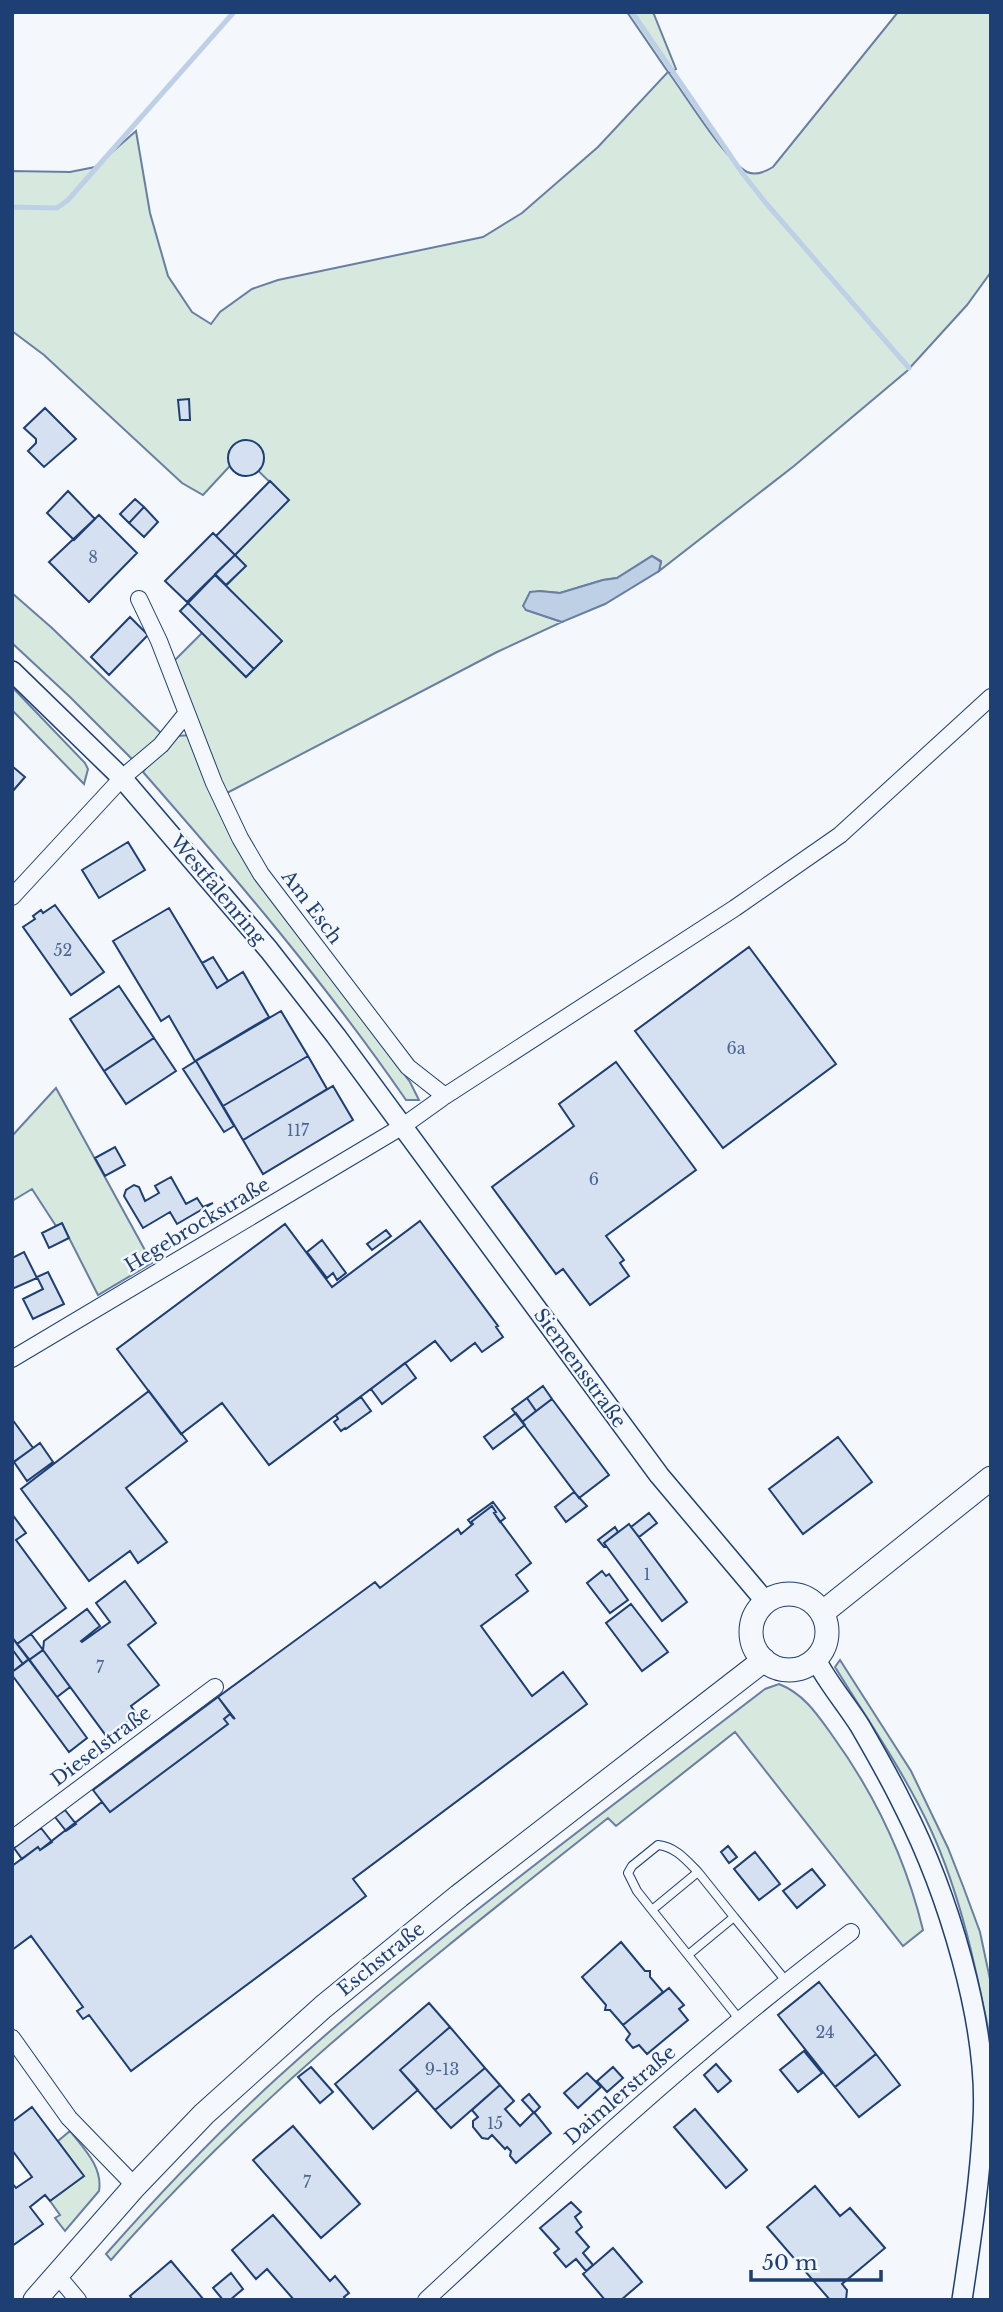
<svg xmlns="http://www.w3.org/2000/svg" width="1003" height="2312" font-family="'Libre Baskerville',serif">
<style>
.green{fill:#d7e8df;stroke:#687fa3;stroke-width:2}
.water{fill:#bed0e5;stroke:#687fa3;stroke-width:2}
.lines{fill:none;stroke-linecap:round;stroke-linejoin:round}
.stream{stroke:#bed0e5;stroke-width:5}
.building{fill:#d5e0f0;stroke:#1d3f73;stroke-width:2}
.service-casing{stroke:#1d3f73;stroke-width:10}
.minor-casing{stroke:#1d3f73;stroke-width:18}
.tertiary-casing{stroke:#1d3f73;stroke-width:22}
.secondary-casing{stroke:#1d3f73;stroke-width:25}
.service{stroke:#f4f7fb;stroke-width:8}
.minor{stroke:#f4f7fb;stroke-width:16}
.tertiary{stroke:#f4f7fb;stroke-width:19}
.secondary{stroke:#f4f7fb;stroke-width:23}
.labels{text-anchor:middle;dominant-baseline:central;stroke-width:5;stroke-linejoin:round;paint-order:stroke}
.number-label{font-size:16px;fill:#4b6792}
.street-label{font-size:19px;fill:#1d3f73;stroke:#f4f7fb}
</style>
<rect width="100%" height="100%" fill="#f4f7fb"/>
<!-- green -->
<path class="green" d="M627,12H653L676,69L669,73C686,96 725,160 747,172C756,176 765,172 773,167L898,12H991V272L967,305L907,371L794,466L659,571L661,561L652,556L617,578L603,580L560,593L539,591L526,610L562,622L497,652L225,794L171,664L202,633L246,677L281,642L226,586L245,566L235,555L288,500L241,454L203,495L182,483L44,355L12,331V171L70,172L95,167L136,131L150,213L168,276L192,312L211,324L220,312L252,289L278,280L483,237L522,213L598,147L668,72Z
M12,593L52,628L163,735L134,761L70,697L12,643Z
M12,687L85,763L88,769L84,784L12,710Z
M192,735L257,879L410,1082L419,1100H406C326,984 236,878 143,772L154,757L176,736Z
M56,1088L152,1263L98,1295L62,1224L56,1226L32,1189L12,1201V1136Z
M840,1660L911,1771L948,1848L963,1886L980,1932L991,1984V2042C976,1969 961,1895 930,1828C904,1772 867,1719 835,1667Z
M779,1684C804,1694 817,1714 832,1735C874,1793 906,1860 923,1930L903,1946L735,1732L616,1826L608,1818C432,1958 260,2090 111,2260L106,2254C160,2193 216,2134 276,2079C430,1939 600,1816 765,1689Z
M70,2131C84,2149 103,2167 99,2191L65,2231L55,2218L60,2215L50,2201L83,2176L58,2141Z"/>
<!-- water -->
<path class="water" d="M652,556L661,562L659,571L605,604L562,622L526,610L523,606L530,592L539,591L560,593L603,580L617,578Z"/>
<g class="lines">
<!-- stream -->
<path class="stream" d="M632,12L743,174L765,202L909,368
M12,207L57,208L68,200L234,12"/>
</g>
<!-- building -->
<path class="building" d="M189,399L190,420H180L178,400Z
M45,408L76,439L44,467L28,451L36,443V439L24,428Z
M228 458a18 18 0 1 1 36 0a18 18 0 1 1-36 0Z
M270,481L289,500L235,555L216,536Z
M68,491L95,519L74,540L47,513Z
M135,499L144,507L129,523L120,514Z
M144,507L158,522L144,537L129,523Z
M99,515L137,553L89,602L49,562Z
M213,533L235,555L187,602L165,581Z
M235,555L246,566L226,585L215,574Z
M215,575L282,641L254,669L188,603Z
M188,603L254,669L246,677L180,611Z
M130,617L148,635L109,675L91,657Z
M12,766L25,777L12,792Z
M128,842L145,870L99,898L82,870Z
M55,905L104,972L71,995L23,927L35,919L33,916L41,910L43,913Z
M169,908L217,988L243,972L269,1017L195,1061L169,1016L161,1021L113,941Z
M749,947L836,1064L723,1148L635,1031Z
M213,957L228,981L217,988L202,963Z
M119,986L154,1038L104,1071L70,1019Z
M281,1011L308,1056L223,1106L196,1061Z
M154,1038L176,1071L126,1104L104,1071Z
M308,1056L327,1089L243,1140L223,1106Z
M196,1061L234,1126L224,1132L183,1069Z
M616,1062L696,1170L606,1236L624,1260L620,1263L629,1276L590,1305L563,1269L556,1274L492,1187L574,1126L559,1104Z
M333,1086L353,1120L263,1174L243,1140Z
M115,1147L125,1165L105,1176L95,1158Z
M171,1177L186,1204L197,1198L203,1207L213,1203L177,1224L170,1212L143,1228L124,1196L126,1190L134,1185L139,1187L145,1201L159,1193L155,1186Z
M420,1221L498,1326L496,1327L503,1337L482,1352L475,1343L451,1361L435,1341L269,1465L222,1403L181,1434L117,1349L285,1224L332,1287Z
M62,1223L69,1238L49,1248L42,1233Z
M386,1230L391,1236L372,1250L367,1244Z
M322,1240L346,1273L337,1280L333,1273L327,1278L307,1252Z
M24,1252L37,1278L12,1289V1258Z
M48,1272L64,1304L33,1319L23,1299L43,1289L37,1277Z
M405,1363L416,1378L382,1404L371,1389Z
M543,1386L552,1399L536,1411L527,1398Z
M149,1391L187,1441L126,1488L167,1542L138,1563L130,1551L89,1581L21,1489Z
M361,1397L371,1411L346,1429L345,1428L341,1431L334,1422L338,1419L336,1415Z
M527,1398L536,1411L522,1422L512,1409Z
M552,1399L609,1475L579,1498L522,1422Z
M516,1413L525,1425L493,1449L484,1437Z
M12,1419L33,1448L12,1463Z
M838,1437L872,1482L803,1534L769,1489Z
M40,1443L53,1462L27,1481L14,1462Z
M574,1492L587,1506L566,1522L555,1507Z
M493,1502L505,1518L500,1522L494,1513L496,1512L492,1506L471,1522L472,1525L468,1520Z
M492,1506L496,1512L494,1513L531,1563L516,1575L528,1591L481,1626L532,1696L563,1672L587,1704L353,1879L366,1896L131,2071L89,2015L83,2019L77,2011L83,2007L31,1936L12,1950V1866L38,1847L40,1850L102,1802L110,1812L228,1724L224,1719L230,1714L234,1719L218,1697L375,1582L380,1588L458,1529L461,1534L473,1524L471,1522Z
M649,1513L657,1523L639,1537L631,1527Z
M12,1514L26,1533L16,1540L66,1608L17,1644L12,1637Z
M629,1524L687,1602L662,1621L604,1543Z
M615,1527L618,1532L604,1543L606,1546L604,1547L598,1540Z
M602,1571L606,1576L609,1574L628,1600L610,1613L587,1583Z
M125,1581L156,1623L128,1645L159,1685L131,1706L137,1715L107,1737L43,1650L44,1641L87,1609L100,1626L81,1641L82,1642L110,1622L96,1603Z
M631,1604L668,1652L642,1671L606,1623Z
M31,1634L43,1650L29,1660L17,1644Z
M12,1637L29,1659L23,1664L12,1649Z
M12,1649L23,1664L12,1672Z
M43,1650L70,1687L57,1697L29,1660Z
M29,1659L87,1738L69,1752L12,1675V1672Z
M218,1697L235,1719L230,1714L224,1719L228,1724L110,1812L93,1790Z
M65,1810L76,1824L66,1831L55,1817Z
M41,1828L52,1842L40,1850L38,1847L22,1859L14,1848Z
M728,1846L737,1857L729,1863L721,1852Z
M755,1852L780,1884L759,1900L734,1869Z
M812,1869L825,1885L797,1908L783,1891Z
M621,1942L645,1971H650V1977L663,1992L623,2025L610,2010H605L606,2005L582,1977Z
M819,1982L876,2054L835,2087L778,2015Z
M669,1988L684,2005L679,2009L688,2020L647,2054L639,2045L633,2048L626,2040L630,2034L623,2025Z
M429,2003L450,2027L400,2070L418,2090L373,2129L335,2084Z
M450,2027L485,2068L435,2110L400,2070Z
M804,2051L822,2073L798,2092L780,2070Z
M876,2054L900,2085L859,2117L835,2087Z
M716,2064L731,2081L718,2092L704,2075Z
M311,2067L333,2092L320,2103L298,2077Z
M613,2067L623,2078L607,2092L597,2081Z
M485,2068L500,2085L451,2128L435,2110Z
M587,2073L601,2087L578,2108L564,2093Z
M500,2085L514,2101L505,2109L520,2126L534,2112L551,2133L516,2163L510,2156L511,2151L507,2147L505,2149L492,2135L488,2139L482,2138L473,2127V2121L478,2117L472,2110Z
M529,2094L540,2107L534,2113L522,2100Z
M32,2107L84,2176L50,2201L45,2195L30,2207L43,2224L12,2246V2183L16,2188L32,2177L12,2150V2122Z
M695,2109L747,2170L726,2188L674,2127Z
M293,2126L360,2204L321,2238L253,2160Z
M815,2186L840,2216L850,2208L885,2248L842,2284L847,2290L846,2300H830L767,2227Z
M571,2202L581,2212L575,2217L582,2227L576,2232L589,2247L583,2253L593,2265L586,2271L576,2259L566,2267L554,2253L559,2249L540,2228Z
M273,2215L330,2281L335,2276L349,2293L344,2297L346,2300H294L267,2269L256,2279L232,2250Z
M613,2248L642,2282L621,2300H605L583,2274Z
M171,2261L204,2300H133L130,2296Z
M231,2273L243,2289L230,2300H223L213,2288Z"/>
<g class="lines">
<defs>
<path id="service" d="M652,1910L637,1891L628,1873L632,1866L658,1845C676,1847 686,1860 698,1872
M688,1955L652,1910L698,1872L734,1917
M740,2020L688,1955L734,1917L786,1981"/>
<path id="minor" d="M139,599L159,641L214,783L240,838L261,874L408,1067L445,1096
M12,897L122,778L161,745L186,714
M12,1359L403,1126L445,1096L735,908L840,835L991,697
M12,1839L215,1687
M12,2038L69,2118L135,2186
M57,2275L78,2300
M426,2300C564,2172 701,2045 851,1932"/>
<path id="tertiary" d="M12,671L122,778L269,950L336,1036L659,1475L766,1602
M816,1660C828,1683 846,1704 860,1726C875,1752 890,1778 903,1805C947,1891 989,2024 983,2121C980,2181 971,2240 962,2300"/>
<path id="secondary" d="M751 1632a38 38 0 1 1 76 0a38 38 0 1 1-76 0Z
M822,1613L991,1478
M35,2300L135,2186L204,2114L323,2007L459,1896L764,1660"/>
</defs>
<!-- service casing -->
<use href="#service" class="service-casing"/>
<!-- minor casing -->
<use href="#minor" class="minor-casing"/>
<!-- tertiary casing -->
<use href="#tertiary" class="tertiary-casing"/>
<!-- secondary casing -->
<use href="#secondary" class="secondary-casing"/>
<!-- service -->
<use href="#service" class="service"/>
<!-- minor -->
<use href="#minor" class="minor"/>
<!-- tertiary -->
<use href="#tertiary" class="tertiary"/>
<!-- secondary -->
<use href="#secondary" class="secondary"/>
</g>
<g class="labels">
<!-- number labels -->
<g class="number-label">
<text x="93" y="557">8</text>
<text x="63" y="950">52</text>
<text x="736" y="1048">6a</text>
<text x="298" y="1130">117</text>
<text x="594" y="1179">6</text>
<text x="647" y="1574">1</text>
<text x="100" y="1667">7</text>
<text x="825" y="2032">24</text>
<text x="442" y="2069">9-13</text>
<text x="495" y="2123">15</text>
<text x="307" y="2182">7</text>
</g>
<!-- street labels -->
<g class="street-label">
<text transform="translate(218 890) rotate(50)">Westfalenring</text>
<text transform="translate(312 907) rotate(53)">Am Esch</text>
<text transform="translate(197 1225) rotate(-31)">Hegebrockstraße</text>
<text transform="translate(580 1368) rotate(54)">Siemensstraße</text>
<text transform="translate(101 1746) rotate(-37)">Dieselstraße</text>
<text transform="translate(381 1959) rotate(-39)">Eschstraße</text>
<text transform="translate(620 2095) rotate(-41)">Daimlerstraße</text>
</g>
</g>
<!-- border -->
<rect width="1003" height="2312" fill="none" stroke="#1d3f73" stroke-width="28"/>
<!-- scale -->
<path d="M751 2270v10h130v-10" fill="none" stroke="#1d3f73" stroke-width="3.5"/>
<text x="762" y="2270" font-size="21" fill="#1d3f73" stroke="#f4f7fb" stroke-width="5" paint-order="stroke">50 m</text>
</svg>
